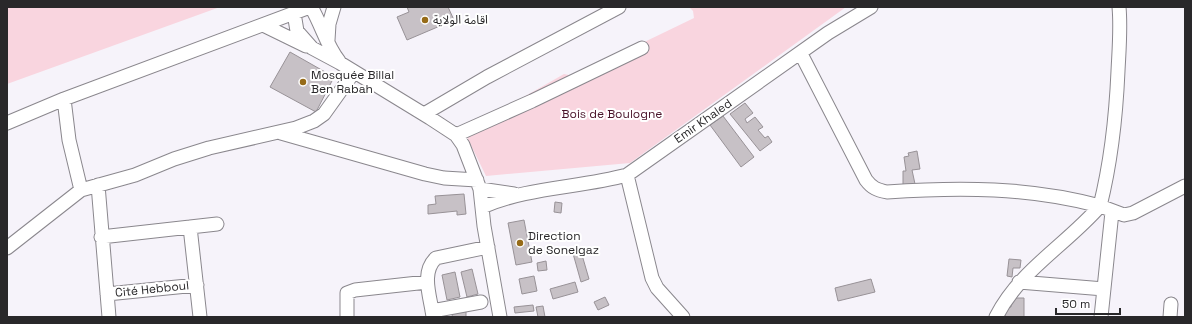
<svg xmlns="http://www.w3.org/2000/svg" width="1192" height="324" font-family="'Space Grotesk','Noto Sans Arabic',sans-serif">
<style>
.green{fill:#f9d5df}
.building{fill:#c7c1c6;stroke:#989297}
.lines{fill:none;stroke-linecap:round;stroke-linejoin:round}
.minor-casing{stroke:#8a878d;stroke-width:15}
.minor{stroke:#fff;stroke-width:13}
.poi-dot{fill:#966b18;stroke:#fff;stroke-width:1.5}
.labels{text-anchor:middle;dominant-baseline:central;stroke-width:4;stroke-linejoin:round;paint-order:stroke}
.poi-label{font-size:12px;fill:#29282a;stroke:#fff;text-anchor:start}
.park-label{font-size:12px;fill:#4a142a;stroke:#fff}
.street-label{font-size:12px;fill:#29282a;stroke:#fff}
</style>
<rect width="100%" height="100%" fill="#f6f3fa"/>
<!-- green -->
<path class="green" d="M7,7H220L7,84Z
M689,7H846L630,163L486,176L464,131L564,74L574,76L694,18L693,11Z"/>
<!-- building -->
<path class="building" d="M407,7H448L454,20L407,40L397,17L409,12Z
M290,52L334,77L316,112L270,87Z
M745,103L753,113L745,119L747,123L755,117L763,127L758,130L765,138L768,136L772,142L760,151L730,114Z
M723,116L754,157L741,167L710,125Z
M917,151L920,169L912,170L915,184L903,186V171H906L904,157L909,156L908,153Z
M464,194L466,214L457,215V211L428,214V205L436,204L435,196Z
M555,202L562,203L561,213L554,212Z
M524,220L532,262L516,265L508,223Z
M580,248L589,279L581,282L572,250Z
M1009,259L1021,260L1020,268H1013L1012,277L1007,276Z
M546,261L547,270L538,271L537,263Z
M472,269L478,294L467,297L461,272Z
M455,272L460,297L447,300L442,275Z
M534,276L537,291L522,294L519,279Z
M871,279L875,292L838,301L835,288Z
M575,282L578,292L553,299L550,289Z
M605,297L609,305L598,310L594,302Z
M1011,298H1024V317H1005V307H1011Z
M533,305L534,311L515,313L514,307Z
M543,306L545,317H538L536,307Z
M453,310L466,311V317H452Z"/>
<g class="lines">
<defs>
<path id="minor" d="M311,7C322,25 326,45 339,61
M294,13L297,31L312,48L340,63L430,118L456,135L463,145L480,189L484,226L500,317
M263,25L306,46
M328,40L329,24L334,7
M801,54L866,180C872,188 877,190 887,192C959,187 1030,187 1100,206C1111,162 1116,117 1118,71C1119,50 1121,28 1119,7
M64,99L69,140L81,190
M424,114L487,77L619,7
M7,123L64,99L310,7
M281,133L425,174L444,178L477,180
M456,135L532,101L642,48
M627,175L652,278L657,288L683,317
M98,185L109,317
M480,189L514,194
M482,207C528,187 579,188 627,175L828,33L871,7
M190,227L200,317
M101,237L217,224
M7,248L81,190L135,175L174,159L209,148L296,128L314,121L324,114L354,72
M1019,282L1104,289
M107,294L197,285
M432,311L481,302
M347,317V293L355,290L427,282
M433,317C431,298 420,273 436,258L488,247
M996,317C1020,270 1066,245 1100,206L1124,215L1133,213L1185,186
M1101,317L1112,212
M1170,317L1171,304"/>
</defs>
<!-- minor casing -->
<use href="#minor" class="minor-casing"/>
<!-- minor -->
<use href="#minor" class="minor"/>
</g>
<!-- markers -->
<g class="poi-dot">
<circle cx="425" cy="20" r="4"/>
<circle cx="303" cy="82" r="4"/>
<circle cx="520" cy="243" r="4"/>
</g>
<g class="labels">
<!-- poi labels -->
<g class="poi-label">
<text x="433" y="20">اقامة الولاية</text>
<text x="311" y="75">Mosquée Billal<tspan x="311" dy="14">Ben Rabah</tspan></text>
<text x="528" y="236">Direction<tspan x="528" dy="14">de Sonelgaz</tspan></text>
</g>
<!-- park labels -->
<g class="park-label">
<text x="612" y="114">Bois de Boulogne</text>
</g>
<!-- street labels -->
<g class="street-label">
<text transform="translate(703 121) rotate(-35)">Emir Khaled</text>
<text transform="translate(152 289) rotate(-6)">Cité Hebboul</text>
</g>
</g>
<!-- border -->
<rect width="1192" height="324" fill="none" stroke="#29282a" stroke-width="16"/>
<!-- scale -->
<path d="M1056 308v6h64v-6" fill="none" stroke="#29282a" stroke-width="2"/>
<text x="1062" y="308" font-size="12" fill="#29282a" stroke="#ffffff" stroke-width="3" paint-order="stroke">50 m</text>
</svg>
